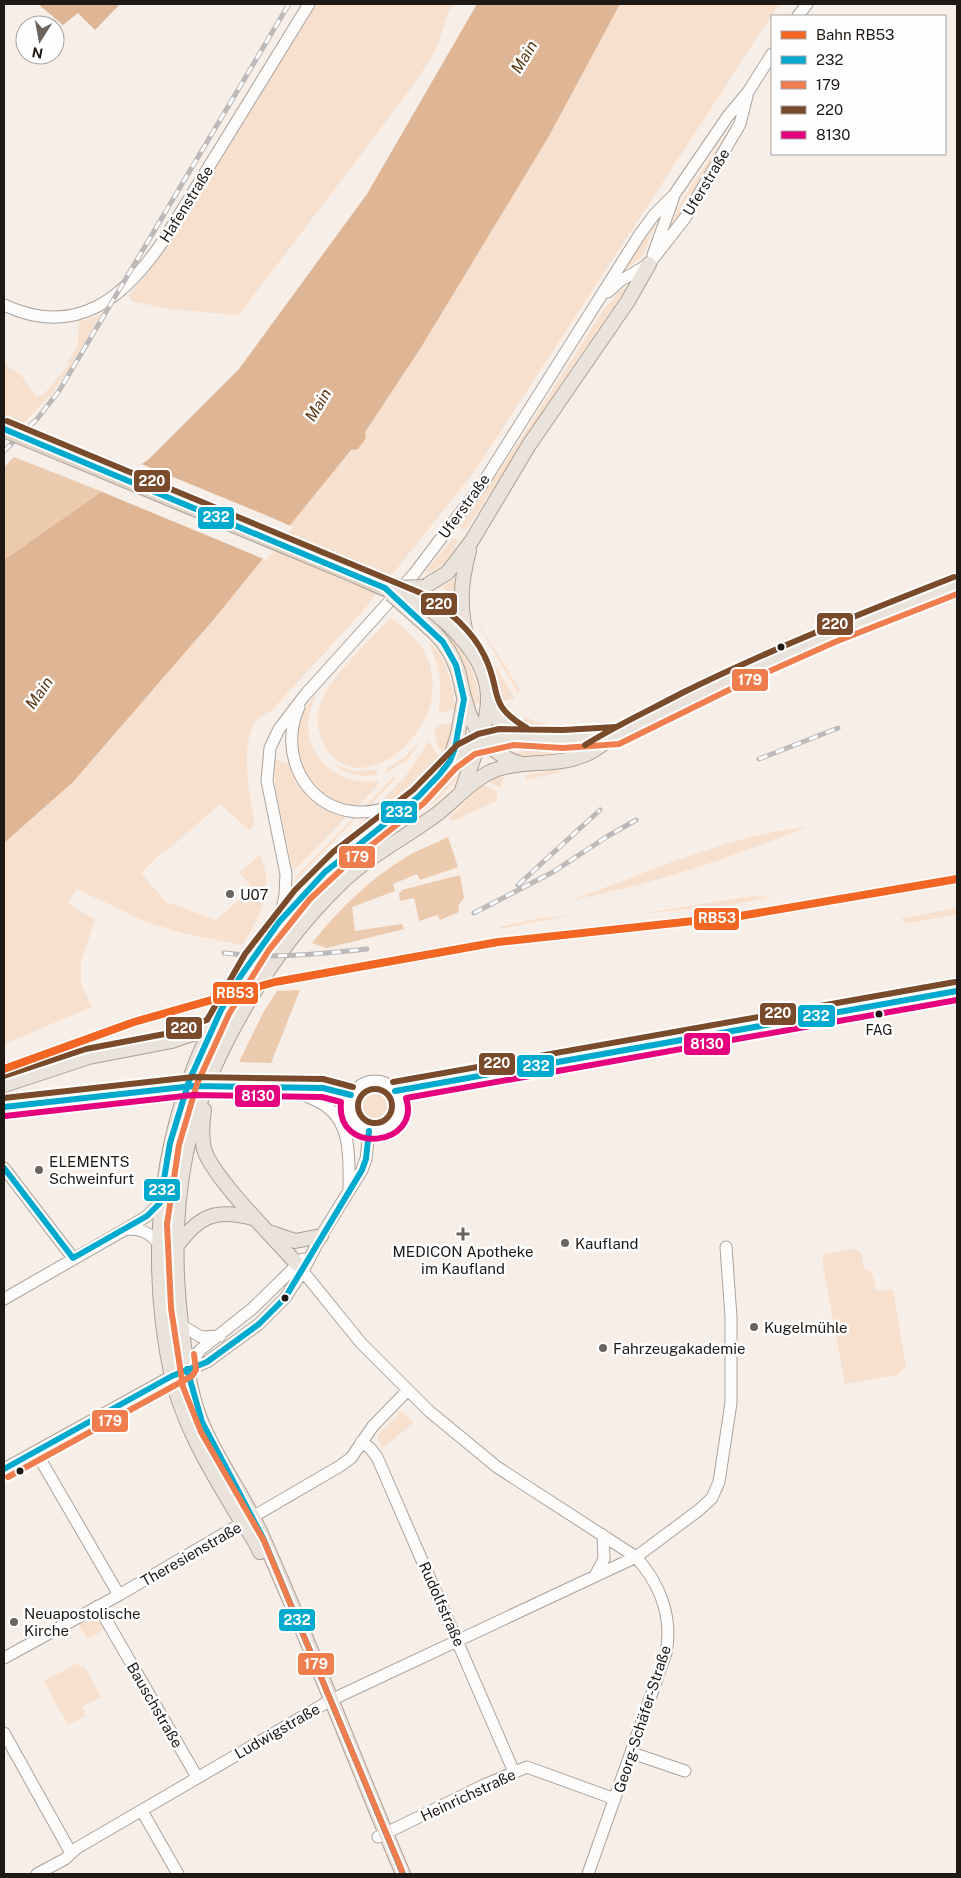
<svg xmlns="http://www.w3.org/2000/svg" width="961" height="1878" font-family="'Public Sans',sans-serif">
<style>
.green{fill:#f8e0ce}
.forest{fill:#eccaae}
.water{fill:#deb695}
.pier{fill:#f7eee7}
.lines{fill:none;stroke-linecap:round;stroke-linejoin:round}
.minor-casing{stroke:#aaa39e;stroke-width:13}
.major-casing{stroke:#ae9f91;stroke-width:16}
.highway-casing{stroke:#ae9f91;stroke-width:18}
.minor{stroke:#fefcfb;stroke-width:11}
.major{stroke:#eae3dc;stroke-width:14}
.highway{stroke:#ded3c8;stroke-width:16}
.rail-casing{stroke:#bcb9b8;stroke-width:5}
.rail{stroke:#fefefe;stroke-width:3;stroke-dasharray:9;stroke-linecap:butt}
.minor-bridge-casing{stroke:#aaa39e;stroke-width:13;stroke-linecap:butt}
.major-bridge-casing{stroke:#ae9f91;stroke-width:16;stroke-linecap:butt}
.highway-bridge-casing{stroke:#ae9f91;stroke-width:18;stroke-linecap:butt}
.minor-bridge{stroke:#fefcfb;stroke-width:11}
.major-bridge{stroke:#eae3dc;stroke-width:14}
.highway-bridge{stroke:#ded3c8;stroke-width:16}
.bus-1-casing{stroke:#fefefe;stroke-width:10}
.bus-2-casing{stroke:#fefefe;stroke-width:10}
.bus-3-casing{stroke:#fefefe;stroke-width:10}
.bus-4-casing{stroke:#fefefe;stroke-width:10}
.bus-1{stroke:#00a9ce;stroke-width:6}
.bus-2{stroke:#f07d4e;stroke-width:6}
.bus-3{stroke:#7a4b2a;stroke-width:6}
.bus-4{stroke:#e5007d;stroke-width:6}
.rail-1-casing{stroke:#fefefe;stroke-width:11}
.rail-1{stroke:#f26522;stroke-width:8}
.bus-dot{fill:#1f1915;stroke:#fefefe;stroke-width:2}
.poi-dot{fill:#6b645e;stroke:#fefefe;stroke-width:2}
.labels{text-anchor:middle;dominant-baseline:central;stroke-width:5;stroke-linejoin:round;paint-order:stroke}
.bus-label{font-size:14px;fill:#1f1915;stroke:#fefefe}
.street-label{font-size:15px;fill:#1f1915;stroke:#fefefe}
.poi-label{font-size:15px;fill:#1f1915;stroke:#fefefe;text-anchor:start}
.water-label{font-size:16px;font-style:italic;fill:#5e3917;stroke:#fefefe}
.line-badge{stroke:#fefefe;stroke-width:2}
.badge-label{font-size:14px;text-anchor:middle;font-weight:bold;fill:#fff}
</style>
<rect width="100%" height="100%" fill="#f7eee7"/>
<!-- green -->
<path class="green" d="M316,4H454L448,13L437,48L415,83L239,315L169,309L131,301L129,295L154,265L193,205Z
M620,4H779L474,472L363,611L272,710C267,713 259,717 256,721C239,746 250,798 255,825L249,830L220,804L164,853L162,852L141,873L166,902L216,920L253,888L239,872L260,855C275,888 261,916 242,945L186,934L146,922L77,889L68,903L95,920L81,962V984L92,1007L4,1044V843L73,782L214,619L351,450L358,449L366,438L365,432L549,136Z
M736,119L683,212L668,230L682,200Z
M656,219H658L642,257L623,271Z
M628,286L571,368L466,530L460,527L522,437L604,309L618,293Z
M101,314L67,372L53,392L4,444V364L21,375L37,397L43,395L69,365L68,362L78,345L79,322Z
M453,537L459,541C449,556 441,570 423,575Z
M456,578H457L456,596L442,587Z
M437,590L456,602V610L434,592Z
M432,598L457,618V625L429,601Z
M471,612L520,690L518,693Z
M431,617C457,640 477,667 480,703L472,704L462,661Z
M391,618C403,627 417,638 425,653C462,725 356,811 323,743C317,731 315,715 321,702C332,675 370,640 391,618Z
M472,632H475L515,699L497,701L489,669Z
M428,642C448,656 453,687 455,709L438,713C443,686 440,666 428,642Z
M316,693C312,704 308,716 308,727C310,763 344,788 379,780L376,787L357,807C321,802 289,769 296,731C299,717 308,705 316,693Z
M524,717L550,726L555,731L523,728Z
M454,722L444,754L438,746L434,731L438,725Z
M421,740L407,760L386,773L387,768L404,758Z
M429,741L435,752L442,758C426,782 406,797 379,804L408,773Z
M520,745L561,748L591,745L577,751L523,757L518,756Z
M275,759L289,764C296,792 321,809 347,816L293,871L275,787Z
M332,763L353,771L376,770L378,774C361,779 346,774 332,763Z
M456,768L462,772C428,819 371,843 330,883C283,930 241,990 216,1051C204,1079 198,1119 190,1149C184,1174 173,1201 171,1226C167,1266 172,1307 178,1347L174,1348C169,1305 165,1263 167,1220C174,1089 242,964 334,874C359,849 390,831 417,809C432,797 442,781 456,768Z
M559,770L560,772L525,780L526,775Z
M394,776L396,778L369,806H365Z
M499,777H504L500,788L488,781Z
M484,784L498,792L496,801L453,821L449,818Z
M380,815L382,817L341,848L293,892L366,817Z
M354,817H357L294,882V879Z
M808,827C731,857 653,885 571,900C645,874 730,834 808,827Z
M753,896L770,897L730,905L640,914Z
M957,908V914L904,924L902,918Z
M572,915L500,929V927L535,919Z
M359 1106a16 16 0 1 1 32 0a16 16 0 1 1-32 0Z
M855,1249L861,1252L864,1268L873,1274L876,1291L893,1289L906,1367L897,1375L845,1384L822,1260L825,1254Z
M402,1411L414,1423L382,1448L377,1436Z
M94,1616L104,1630L87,1639L79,1625Z
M78,1663L81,1667L84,1666L101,1697L82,1707L86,1716L68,1725L44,1681Z"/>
<!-- forest -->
<path class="forest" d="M14,457L103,492L4,560V467Z
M448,837L458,867L420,880L417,874L393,884L395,891L352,907L355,931L402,924L404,929L327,948L312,943C339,909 369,880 406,857C419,849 435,844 448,837Z
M460,875L464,898L458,906L459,912L440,920L438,915L419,921L414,898L400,901L399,894L402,890Z
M300,990L271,1063L239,1062L263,1013L277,991Z"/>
<!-- water -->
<path class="water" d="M38,4H120L95,30L78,13L63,25Z
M477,4H620L549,136L420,349L365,432L366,438L358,449L351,450L214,619L73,782L4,843V560L149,459L239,369L367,194Z"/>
<!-- pier -->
<path class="pier" d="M139,463L263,514L293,527L266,560L100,491Z"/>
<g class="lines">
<defs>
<path id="minor" d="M798,16L807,4
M653,255L673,199
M608,292L620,281L649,264L685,218L740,124L747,96
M4,305C77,339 126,297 165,238L309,4
M299,707C278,752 304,808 356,812C375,813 395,806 412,799
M280,919L285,895L286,874L267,781L270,748L279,729L305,695L414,574L483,483L640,234L654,215L674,195L728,116L748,92L772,54
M350 1106a25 25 0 1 1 50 0a25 25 0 1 1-50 0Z
M229,1086L323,1088L351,1095
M286,1087C297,1093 310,1097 321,1103C353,1121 349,1160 349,1190
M395,1091L437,1082L957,991
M4,1107L166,1088
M4,1168L73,1258
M126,1229C141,1229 149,1232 158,1243
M297,1264L361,1343L429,1411L497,1467L636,1557C660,1584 673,1617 666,1653L588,1874
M4,1299L126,1229L147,1216L160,1203
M181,1325L201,1337L220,1336
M187,1369L200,1350L253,1308L303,1259
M361,1442L370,1448L377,1457L514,1772
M36,1452L119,1595
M4,1469L172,1376L207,1362L259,1324L285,1298L303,1271L321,1236L362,1170L366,1159L369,1131
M595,1576L604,1559L603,1535
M98,1606L197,1777
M4,1658L119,1595L340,1466L351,1458L373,1426L407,1391
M4,1733L71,1853
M632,1753L685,1771
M142,1811L178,1874
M378,1837L484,1785L527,1767L615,1799
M37,1874L65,1859L77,1848L331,1700L636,1557L699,1510L712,1498L719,1482L731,1403V1317L726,1247"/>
<path id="major" d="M424,587L447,573L471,542L529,445L628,301L649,264
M447,623C511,685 487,718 462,790
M435,633C444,643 452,654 456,666C461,677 461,689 465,700C473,731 489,754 521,764
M468,642C459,610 460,583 469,551
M489,709L500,722L523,736
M450,760L458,734L464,701
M4,1085L89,1057L172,1041L213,1027
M204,1110C202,1123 201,1136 204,1149C212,1177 275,1239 297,1264
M272,1233L295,1241L321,1236
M176,1247C200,1214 217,1208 256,1219
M260,1552C253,1535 241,1522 232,1506C208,1466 183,1423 172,1377C130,1186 191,992 337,860C358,842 380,826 402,810C430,789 448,754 479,743C505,734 529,738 555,739C575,739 595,737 615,736
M403,1874C355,1762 312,1647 262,1536C242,1490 208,1450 194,1401C188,1378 185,1354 182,1331C174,1271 174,1212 186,1153C205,1060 271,951 339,885C367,857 401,840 433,817C452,804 467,784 488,773C517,758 554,768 584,755C595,751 605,742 615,736C653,715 695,697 735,678C807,642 883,615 957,585"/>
<path id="highway" d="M356,575L385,588"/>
</defs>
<!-- minor casing -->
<use href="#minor" class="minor-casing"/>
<!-- major casing -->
<use href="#major" class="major-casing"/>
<!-- highway casing -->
<use href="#highway" class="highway-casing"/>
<!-- minor -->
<use href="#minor" class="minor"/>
<!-- major -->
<use href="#major" class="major"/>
<!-- highway -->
<use href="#highway" class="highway"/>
<defs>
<path id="rail" d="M4,451L37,419L59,391L289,4
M759,759L838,728
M518,885L600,810
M474,913L553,872L608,836L636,820
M224,953C273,959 319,954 367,949"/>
</defs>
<!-- rail casing -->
<use href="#rail" class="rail-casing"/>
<!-- rail -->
<use href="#rail" class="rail"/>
<defs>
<path id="minor-bridge" d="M166,1088L229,1086"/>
<path id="major-bridge" d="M385,588L423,603L447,623
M393,588L424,587
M391,594L435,633"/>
<path id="highway-bridge" d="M4,429L356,575"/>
</defs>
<!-- minor-bridge casing -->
<use href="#minor-bridge" class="minor-bridge-casing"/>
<!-- major-bridge casing -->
<use href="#major-bridge" class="major-bridge-casing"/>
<!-- highway-bridge casing -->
<use href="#highway-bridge" class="highway-bridge-casing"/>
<!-- minor-bridge -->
<use href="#minor-bridge" class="minor-bridge"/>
<!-- major-bridge -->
<use href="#major-bridge" class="major-bridge"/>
<!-- highway-bridge -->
<use href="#highway-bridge" class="highway-bridge"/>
<defs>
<path id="bus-1" d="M4,429L385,588L443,642L456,665L464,699L455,748L450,761L439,775L418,797L325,872L279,922L240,977L221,1010L189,1081L170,1143L160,1203L147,1216L73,1258L4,1168
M395,1091L957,991
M4,1107L193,1086L323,1088L351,1095
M187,1369L202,1422L263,1538L403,1874
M4,1469L172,1376L207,1362L259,1324L285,1298L362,1170L366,1159L369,1131"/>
<path id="bus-2" d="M8,1477L192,1376L196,1370L194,1354
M402,1871L264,1541L201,1432L183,1387L171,1308L167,1224L179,1145L197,1084L229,1014L269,950L310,899L344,867L424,803L456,768L475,754L514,745L563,748L619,744L743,683L835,642L957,594"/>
<path id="bus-3" d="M7,421L428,596C449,612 472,630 484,655C503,691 485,704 527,728
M585,745C617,725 650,710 682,693C771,649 862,613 954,577
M4,1076L86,1049L170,1033L207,1020L245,954L295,890L333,852L413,790L457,745L478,734L499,729L563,730L616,727
M393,1082L955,982
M358 1106a17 17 0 1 1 34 0a17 17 0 1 1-34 0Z
M4,1098L193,1077L323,1079L353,1087"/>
<path id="bus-4" d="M5,1116L193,1095L322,1097L341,1102C335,1157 422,1146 406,1098L957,1000"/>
</defs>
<!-- bus-1 casing -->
<use href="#bus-1" class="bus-1-casing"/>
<!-- bus-2 casing -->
<use href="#bus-2" class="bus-2-casing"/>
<!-- bus-3 casing -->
<use href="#bus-3" class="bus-3-casing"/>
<!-- bus-4 casing -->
<use href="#bus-4" class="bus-4-casing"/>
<!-- bus-1 -->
<use href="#bus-1" class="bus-1"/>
<!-- bus-2 -->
<use href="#bus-2" class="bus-2"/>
<!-- bus-3 -->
<use href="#bus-3" class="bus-3"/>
<!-- bus-4 -->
<use href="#bus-4" class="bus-4"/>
<defs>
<path id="rail-1" d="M4,1069L134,1022L275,982L498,942L740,916L957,879"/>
</defs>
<!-- rail-1 casing -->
<use href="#rail-1" class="rail-1-casing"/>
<!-- rail-1 -->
<use href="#rail-1" class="rail-1"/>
</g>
<!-- markers -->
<g class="bus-dot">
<circle cx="781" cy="647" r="4.5"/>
<circle cx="879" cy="1014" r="4.5"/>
<circle cx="285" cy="1298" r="4.5"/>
<circle cx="20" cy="1471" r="4.5"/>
</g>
<g class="poi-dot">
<circle cx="230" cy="894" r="5"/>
<circle cx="39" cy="1170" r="5"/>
<path d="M460.5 1226.5h5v5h5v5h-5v5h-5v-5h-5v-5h5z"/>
<circle cx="565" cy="1243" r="5"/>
<circle cx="754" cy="1327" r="5"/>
<circle cx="603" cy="1348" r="5"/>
<circle cx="14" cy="1622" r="5"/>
</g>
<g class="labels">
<!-- bus labels -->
<g class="bus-label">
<text x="879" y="1030">FAG</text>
</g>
<!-- street labels -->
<g class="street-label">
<text transform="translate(706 182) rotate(-59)">Uferstraße</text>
<text transform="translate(186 204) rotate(-58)">Hafenstraße</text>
<text transform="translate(464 506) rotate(-54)">Uferstraße</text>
<text transform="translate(191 1554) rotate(-30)">Theresienstraße</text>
<text transform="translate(442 1604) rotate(66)">Rudolfstraße</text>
<text transform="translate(155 1705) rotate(60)">Bauschstraße</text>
<text transform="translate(642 1719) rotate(-72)">Georg-Schäfer-Straße</text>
<text transform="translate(277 1731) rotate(-30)">Ludwigstraße</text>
<text transform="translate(468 1795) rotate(-25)">Heinrichstraße</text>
</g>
<!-- poi labels -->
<g class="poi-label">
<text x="240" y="894">U07</text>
<text x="49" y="1161">ELEMENTS<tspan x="49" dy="17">Schweinfurt</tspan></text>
<text x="575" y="1243">Kaufland</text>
<text x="463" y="1251" text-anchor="middle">MEDICON Apotheke<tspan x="463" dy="17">im Kaufland</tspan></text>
<text x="764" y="1327">Kugelmühle</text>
<text x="613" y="1348">Fahrzeugakademie</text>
<text x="24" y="1613">Neuapostolische<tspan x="24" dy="17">Kirche</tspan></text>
</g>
<!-- water labels -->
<g class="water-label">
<text transform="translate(524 57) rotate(-59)">Main</text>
<text transform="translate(318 405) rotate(-59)">Main</text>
<text transform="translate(39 693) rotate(-55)">Main</text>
</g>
</g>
<g class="line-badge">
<rect x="133" y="469" width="38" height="24" rx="5" fill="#7a4b2a"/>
<rect x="197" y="506" width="38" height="24" rx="5" fill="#00a9ce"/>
<rect x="420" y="592" width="38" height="24" rx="5" fill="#7a4b2a"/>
<rect x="816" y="612" width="38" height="24" rx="5" fill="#7a4b2a"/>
<rect x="731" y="668" width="38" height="24" rx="5" fill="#f07d4e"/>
<rect x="380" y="800" width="38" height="24" rx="5" fill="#00a9ce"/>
<rect x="338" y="845" width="38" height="24" rx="5" fill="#f07d4e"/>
<rect x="693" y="907" width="47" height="24" rx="5" fill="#f26522"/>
<rect x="212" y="981" width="47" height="24" rx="5" fill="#f26522"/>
<rect x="759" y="1002" width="38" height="24" rx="5" fill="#7a4b2a"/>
<rect x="797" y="1004" width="39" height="24" rx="5" fill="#00a9ce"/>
<rect x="165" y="1016" width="38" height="24" rx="5" fill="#7a4b2a"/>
<rect x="683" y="1032" width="48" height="24" rx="5" fill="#e5007d"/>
<rect x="478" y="1052" width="38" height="24" rx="5" fill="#7a4b2a"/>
<rect x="516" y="1054" width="39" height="24" rx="5" fill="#00a9ce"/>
<rect x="234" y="1084" width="47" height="24" rx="5" fill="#e5007d"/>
<rect x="143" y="1178" width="38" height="24" rx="5" fill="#00a9ce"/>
<rect x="91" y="1409" width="38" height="24" rx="5" fill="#f07d4e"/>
<rect x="278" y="1608" width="38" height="24" rx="5" fill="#00a9ce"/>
<rect x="297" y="1652" width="38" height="24" rx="5" fill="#f07d4e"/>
</g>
<g class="badge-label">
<text x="152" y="486">220</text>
<text x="216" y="522">232</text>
<text x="439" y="609">220</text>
<text x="835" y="629">220</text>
<text x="750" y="685">179</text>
<text x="399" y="817">232</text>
<text x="357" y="862">179</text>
<text x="717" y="923">RB53</text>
<text x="235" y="998">RB53</text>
<text x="778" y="1018">220</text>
<text x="816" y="1021">232</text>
<text x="184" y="1033">220</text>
<text x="707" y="1049">8130</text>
<text x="497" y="1068">220</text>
<text x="536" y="1071">232</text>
<text x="258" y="1101">8130</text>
<text x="162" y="1195">232</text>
<text x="110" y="1426">179</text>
<text x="297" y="1625">232</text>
<text x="316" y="1669">179</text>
</g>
<!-- border -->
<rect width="961" height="1878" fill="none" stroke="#1f1915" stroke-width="10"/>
<!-- legend -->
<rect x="771" y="15" width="175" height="140" fill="#fefefe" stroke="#a5a2a1"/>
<rect x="781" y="31" width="25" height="8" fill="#f26522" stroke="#a5a2a1"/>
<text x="816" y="40" font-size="15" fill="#1f1915">Bahn RB53</text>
<rect x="781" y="56" width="25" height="8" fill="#00a9ce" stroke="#a5a2a1"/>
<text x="816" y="65" font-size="15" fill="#1f1915">232</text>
<rect x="781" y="81" width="25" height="8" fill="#f07d4e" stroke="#a5a2a1"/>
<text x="816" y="90" font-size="15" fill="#1f1915">179</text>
<rect x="781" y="106" width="25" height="8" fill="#7a4b2a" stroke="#a5a2a1"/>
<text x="816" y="115" font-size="15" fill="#1f1915">220</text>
<rect x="781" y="131" width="25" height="8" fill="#e5007d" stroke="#a5a2a1"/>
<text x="816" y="140" font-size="15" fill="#1f1915">8130</text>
<!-- north arrow -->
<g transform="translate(40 40) rotate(191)"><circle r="24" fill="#fefefe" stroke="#a5a2a1"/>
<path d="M0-4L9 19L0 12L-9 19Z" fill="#6b645e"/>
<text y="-8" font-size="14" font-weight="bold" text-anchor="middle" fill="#1f1915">N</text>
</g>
</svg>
